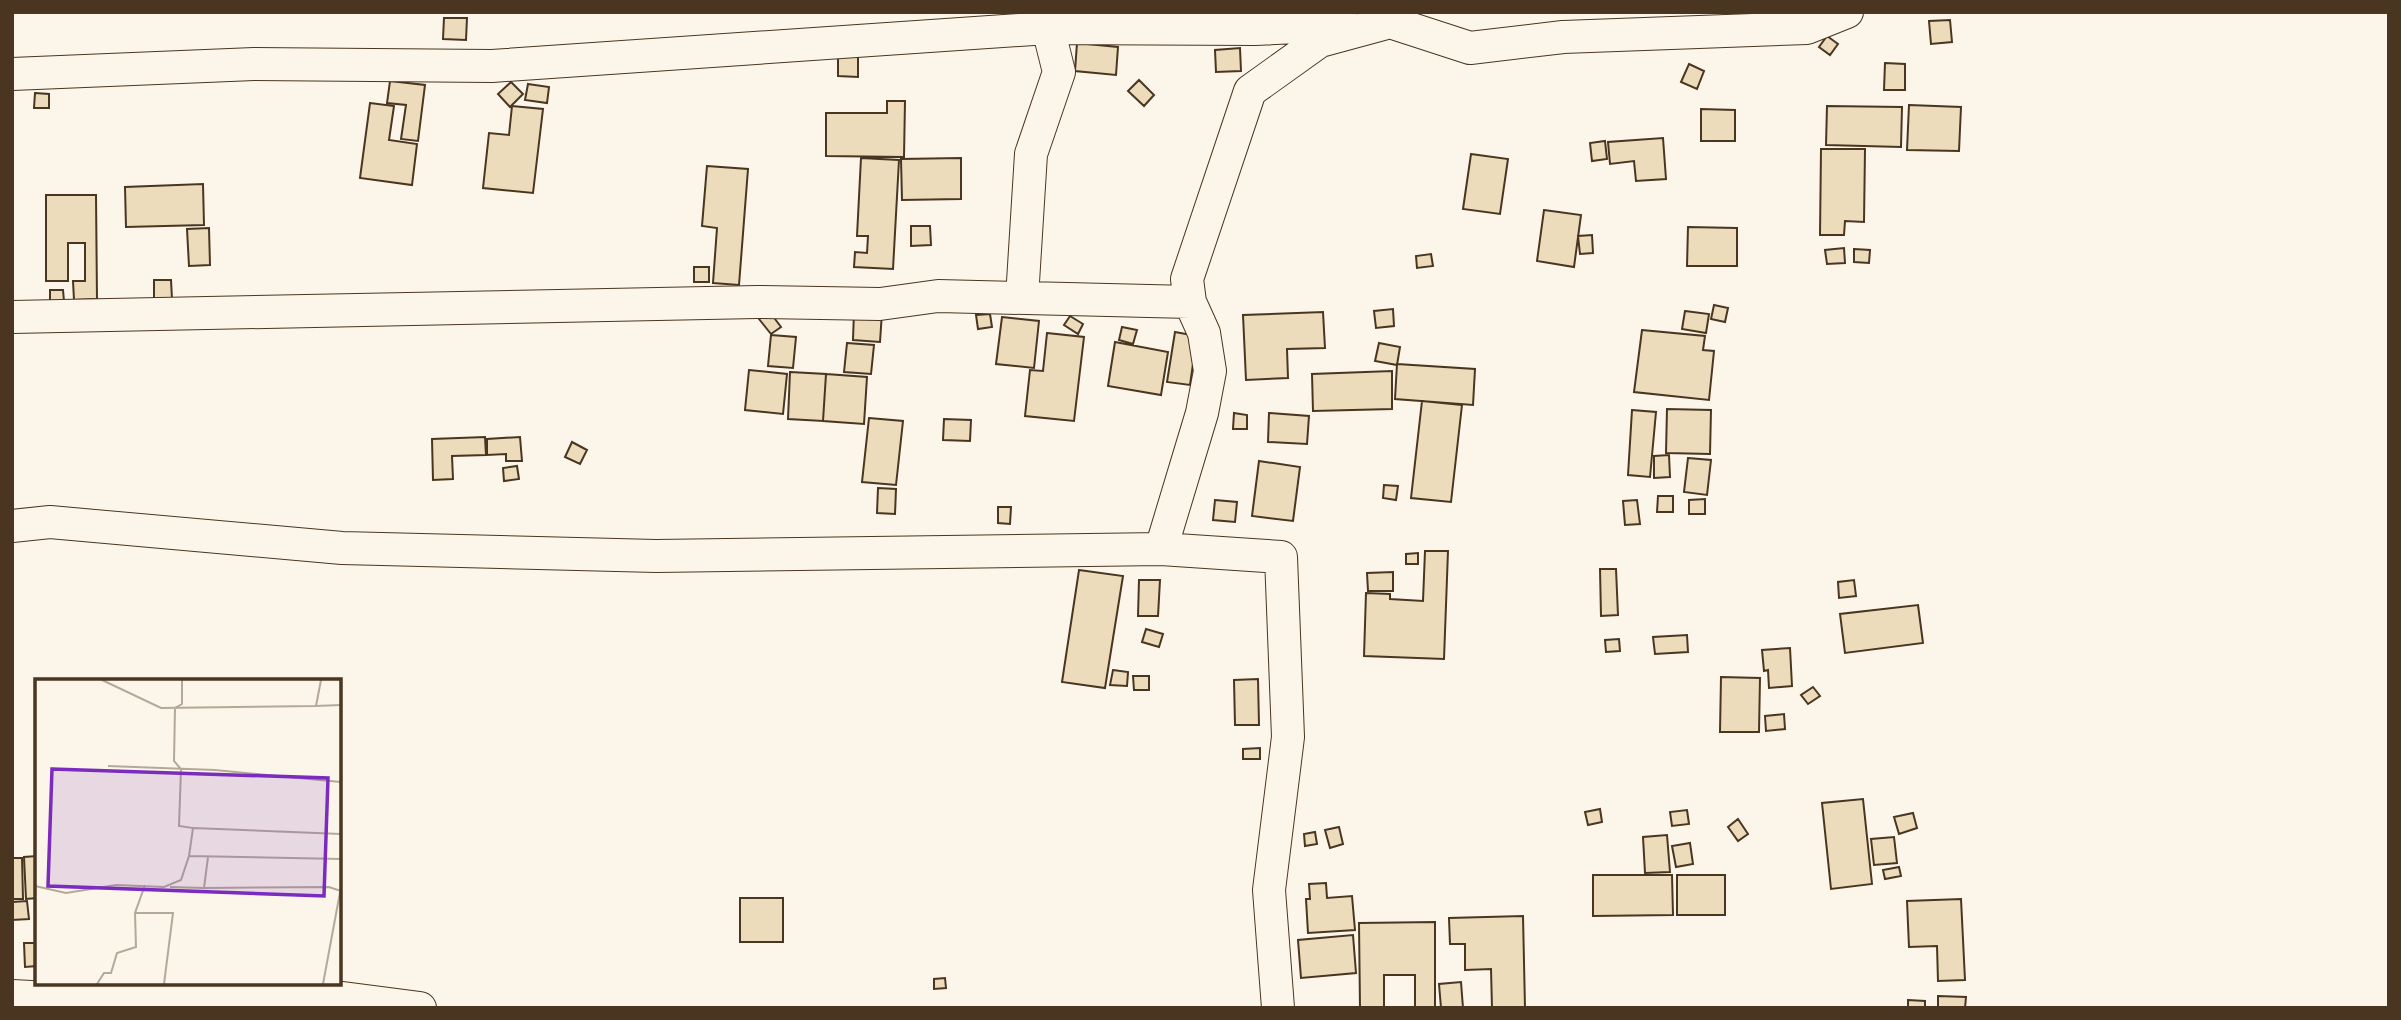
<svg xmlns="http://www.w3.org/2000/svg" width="2401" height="1020" font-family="'DejaVu Sans',sans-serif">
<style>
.building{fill:#ecdcbc;stroke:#4a3520;stroke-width:2}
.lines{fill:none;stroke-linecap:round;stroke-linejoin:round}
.street-casing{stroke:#4a3520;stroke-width:34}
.street{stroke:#fbf6e9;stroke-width:32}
.inset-road{fill:none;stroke:#b4a999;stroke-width:2}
.view{fill:#7b2cbf;fill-opacity:0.15;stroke:#7b2cbf;stroke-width:3.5}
.inset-edge{fill:none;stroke:#4a3520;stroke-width:3.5}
</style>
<rect width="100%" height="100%" fill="#fbf6e9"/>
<!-- building -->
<path class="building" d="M444,18H467L466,40L443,39Z
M1950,20L1952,42L1931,44L1929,21Z
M1827,36L1838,44L1830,55L1819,47Z
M1077,43L1118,47L1116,75L1075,71Z
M1240,48L1241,71L1216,72L1215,50Z
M838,56L858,57V77L838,76Z
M1885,63L1905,64V90H1884Z
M1689,64L1704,71L1697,89L1681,82Z
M1139,80L1154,95L1144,106L1128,91Z
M390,81L425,85L418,141L401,139L406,105L387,103Z
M511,82L523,94L510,107L498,94Z
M528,84L549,87L547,103L525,100Z
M35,93L49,94V108H34Z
M887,101H905L904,157L826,156V113H887Z
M370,103L394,106L389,140L417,144L412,185L360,178Z
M1909,105L1961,107L1959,151L1907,150Z
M512,106L543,109L533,193L483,188L489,133L509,135Z
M1827,106L1902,107L1901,147L1826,145Z
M1701,109L1735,110V141H1701Z
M1663,138L1666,179L1636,181L1634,161L1610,164L1608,142Z
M1605,141L1607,159L1592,161L1590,143Z
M1821,149H1865L1864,222L1845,221L1844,235H1820Z
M1471,154L1508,159L1500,214L1463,209Z
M861,158L899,160L893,269L854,267L855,252L867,253L868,236H857Z
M961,158V199L902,200L901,159Z
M707,166L748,169L739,285L713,283L717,228L702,226Z
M203,184L204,225L126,227L125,187Z
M46,195H96L97,299L74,300L73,281H85V243H68V281H46Z
M1544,210L1581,215L1574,267L1537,261Z
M911,226H930L931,245L911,246Z
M1688,227L1737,228V266H1687Z
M209,228L210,265L189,266L187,229Z
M1592,235L1593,253L1580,254L1578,236Z
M1844,248L1845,263L1827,264L1825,250Z
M1854,249L1870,250L1869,263L1854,262Z
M1431,254L1433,266L1417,268L1416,256Z
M694,267H709V282H694Z
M154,280H171L172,299H154Z
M50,290H63L64,301L50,302Z
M1714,305L1728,308L1725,322L1711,319Z
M1393,309L1394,326L1376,328L1374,311Z
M769,311L781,327L771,334L759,319Z
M854,311L882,312L880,342L853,340Z
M1685,311L1709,314L1706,333L1682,329Z
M1323,312L1325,348L1287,349L1288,378L1246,380L1243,315Z
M990,314L992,327L978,329L976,315Z
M1070,316L1083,324L1078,334L1064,325Z
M1002,317L1039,321L1034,368L996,364Z
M1122,327L1137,330L1133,344L1119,340Z
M1642,330L1705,336L1703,350L1714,351L1709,400L1634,392Z
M1175,332L1197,336L1190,385L1167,382Z
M1047,333L1084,337L1074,421L1025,416L1030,370L1043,371Z
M771,335L796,337L793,368L768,366Z
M1115,342L1168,352L1161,395L1108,386Z
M847,343L874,345L871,374L844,372Z
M1379,343L1400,347L1397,365L1375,361Z
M1397,364L1475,369L1473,405L1395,399Z
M749,370L787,374L783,414L745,410Z
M1392,371V409L1313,411L1312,374Z
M790,372L826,374L823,421L788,419Z
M826,374L867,377L864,424L823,421Z
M1422,401L1462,405L1451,502L1411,498Z
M1667,409L1711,410L1710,454L1666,453Z
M1632,410L1656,412L1650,477L1628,475Z
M1234,413L1247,415V429H1233Z
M1269,413L1309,416L1307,444L1268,442Z
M869,418L903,421L896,485L862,482Z
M944,419L971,420L970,441L943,440Z
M485,437L486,455L452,456L453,479L433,480L432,439Z
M520,437L522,461H506V454L487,455V439Z
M572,442L587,450L580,464L565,457Z
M1669,455L1670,477L1654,478V456Z
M1688,458L1711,460L1707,495L1684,492Z
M1259,461L1300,467L1293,521L1252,516Z
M517,466L519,479L504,481L503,468Z
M1384,485L1398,486L1396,500L1383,498Z
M878,488L896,489L895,514L877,513Z
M1658,496H1673V512H1657Z
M1705,499V514H1689V500Z
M1215,500L1237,502L1235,522L1213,520Z
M1637,500L1640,524L1625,525L1623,501Z
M998,507H1011L1010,524L998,523Z
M1425,551H1448L1444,659L1364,656L1366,593L1390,594V599L1423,601Z
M1418,553V564H1406V554Z
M1600,569H1616L1618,615L1601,616Z
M1079,570L1123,576L1105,688L1062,682Z
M1393,572V591H1368L1367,573Z
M1139,580H1160L1158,616H1138Z
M1854,580L1856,596L1839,598L1838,582Z
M1918,605L1923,643L1845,653L1840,614Z
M1146,629L1163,634L1159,647L1142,642Z
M1687,635L1688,652L1655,654L1653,637Z
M1619,639L1620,651L1606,652L1605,640Z
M1790,648L1792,686L1769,688L1768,670L1764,671L1762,650Z
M1113,670L1128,672L1127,686L1110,685Z
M1133,676H1149V690H1134Z
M1721,677L1760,678L1759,732H1720Z
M1258,679L1259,725H1235L1234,680Z
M1813,687L1820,696L1808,704L1801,695Z
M1784,714L1785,729L1766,731L1765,716Z
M1260,748V759H1243V749Z
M1863,799L1872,884L1831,889L1822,803Z
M1600,809L1602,822L1588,825L1585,812Z
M1687,810L1689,824L1672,826L1670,812Z
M1913,813L1917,828L1899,834L1894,817Z
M1738,819L1748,834L1738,841L1728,827Z
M1339,827L1343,844L1330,848L1325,830Z
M1315,832L1317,844L1305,846L1304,834Z
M1667,835L1670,872L1645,873L1643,837Z
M1894,837L1897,863L1874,865L1871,839Z
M1690,843L1693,864L1676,867L1672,846Z
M37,856V898L26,899L24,857Z
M12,858H22L23,899H12Z
M1899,867L1901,876L1885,879L1883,870Z
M1593,875H1672L1673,915L1593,916Z
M1677,875H1725V915H1677Z
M1326,883L1327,898L1352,896L1355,930L1308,933L1306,899H1310L1309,884Z
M740,898H783V942H740Z
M1961,899L1965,980L1938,981L1937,946L1909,947L1907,901Z
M27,901L29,919L12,920V902Z
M1523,916L1525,1008H1492L1491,969L1465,970V944H1450L1449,918Z
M1435,922V1008H1415V975H1384V1008H1360L1359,923Z
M1353,935L1356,973L1301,978L1298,940Z
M24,943H37V966L25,967Z
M945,978L946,988L934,989V979Z
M1461,982L1463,1008H1441L1439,984Z
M1938,996L1966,997L1965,1008H1938Z
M1908,1000L1925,1001V1008H1908Z"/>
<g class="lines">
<defs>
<path id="street" d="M12,74L254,64L492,66L1048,28
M1022,298L1031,154L1059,72L1048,28L1255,29L1345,25
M1190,302L1187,279L1250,91L1320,41L1390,22L1470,48L1563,37L1807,28L1847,12
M12,317L757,302L880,304L938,296L1190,302L1204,333L1210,371L1202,413L1161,549L1281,557L1288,737L1269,890L1278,1008
M12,526L50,522L342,548L656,556L1161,549
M12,996L129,1002L343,998L420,1008"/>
</defs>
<!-- street casing -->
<use href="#street" class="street-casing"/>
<!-- street -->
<use href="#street" class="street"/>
</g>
<!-- overview -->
<g transform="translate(35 679)">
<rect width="306" height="306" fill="#fbf6e9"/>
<path class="inset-road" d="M67,1L126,29L281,27M147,1V25L140,29L139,82L146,90L144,147L158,149L154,177L306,180M286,1L281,27L306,26M73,87L180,91L306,103M158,149L306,155M0,207L31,214L81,206L129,208L146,201L154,177M135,208L169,209L173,178M169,209L294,208L306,212M100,234H138L129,305M62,305L69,294H76L82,274L101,268L100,234L110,206M288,305L306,208"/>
<path class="view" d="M17,90L293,99L289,217L13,207Z"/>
<rect width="306" height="306" class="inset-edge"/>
</g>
<!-- border -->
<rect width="2401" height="1020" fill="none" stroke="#4a3520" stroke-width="28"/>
</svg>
